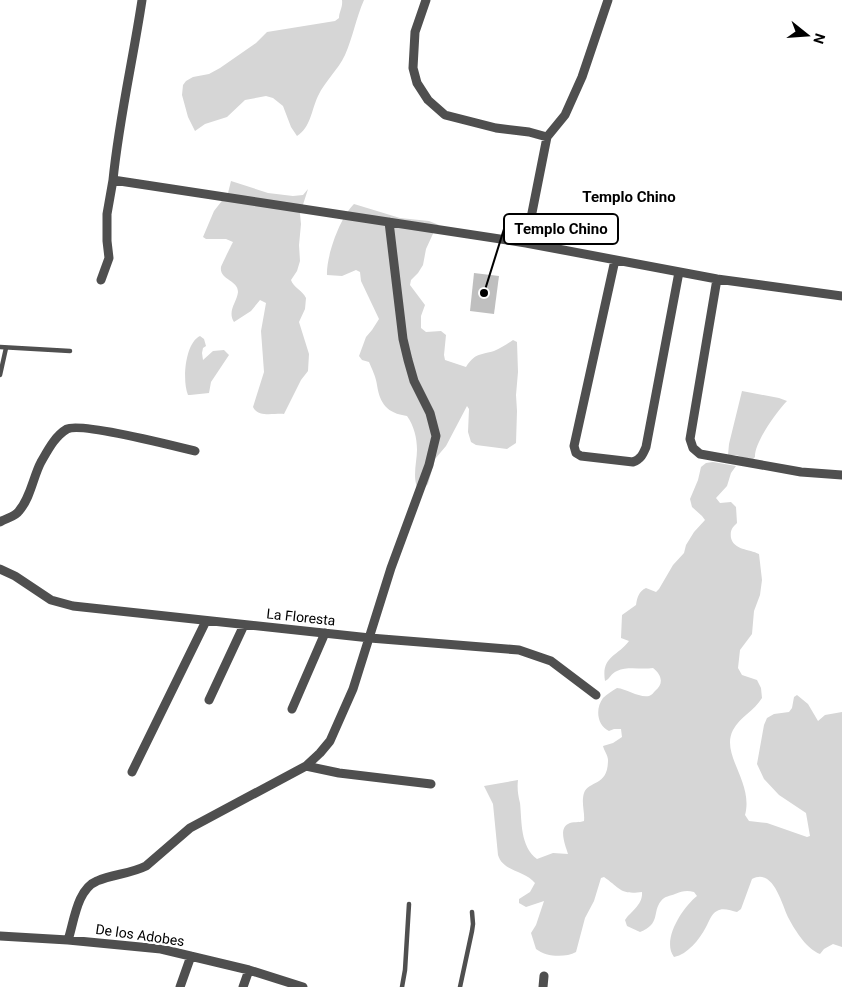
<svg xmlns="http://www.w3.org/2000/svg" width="842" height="987" font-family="Roboto,sans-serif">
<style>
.green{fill:#d6d6d6}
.building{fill:#bfbfbf}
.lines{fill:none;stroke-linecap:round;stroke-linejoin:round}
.service{stroke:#4f4f4f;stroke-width:4.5}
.minor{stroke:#4f4f4f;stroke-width:9}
.labels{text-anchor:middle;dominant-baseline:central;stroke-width:4.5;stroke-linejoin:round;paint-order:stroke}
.street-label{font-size:14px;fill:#000;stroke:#fff}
.neighbourhood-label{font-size:15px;font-weight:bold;fill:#000;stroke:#fff}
.leader{fill:none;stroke:#000;stroke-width:2}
.callout-dot{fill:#000;stroke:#fff;stroke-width:2}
.callout{fill:#fff;stroke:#000;stroke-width:2}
.callout-label{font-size:15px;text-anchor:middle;font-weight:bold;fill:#000}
</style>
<rect width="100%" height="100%" fill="#fff"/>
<!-- green -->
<path class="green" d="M342,0H364C356,18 353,37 345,55C338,70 325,81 318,96C311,111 311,127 297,136L291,127L283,106L273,98L266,96L245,100L227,117L205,124L195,131L188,117L182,95L183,85L186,81L193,77L209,74L220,68L256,43L267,32L335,21L339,18C339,12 343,7 342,0Z
M231,181L268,193L293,196L303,195L308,189L300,214L301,224L299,245L300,261L297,271L291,280C293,287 303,291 306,298L305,309L299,322L309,354L308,371L301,380L284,414C274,413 258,418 253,407L264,372L261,331L266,303L260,300L251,311L234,322C227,311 237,302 238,292C238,280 219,280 221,267C222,264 231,246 233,242L226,239H206L203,237L214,211L228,193Z
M354,204L400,218L429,221L439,225H437L426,249L423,265L418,273L411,280L410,285L425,305L421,316V328L426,332L441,331L446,335L444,355L445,360L466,367C475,353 480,355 494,351C501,348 507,344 513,340L517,342L518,372L516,395L517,411L516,443L507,449L476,445L471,442L468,432L469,409L467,406L446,446L435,459L428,484L420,492C411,481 417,462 417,450C417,438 414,426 407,416C387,413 380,404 377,385C376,377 372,369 369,362L362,360L359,356L366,337L372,330L379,319L361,281L360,272L356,270L342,276L327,275C326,257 340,217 354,204Z
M200,336L204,339L206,346L203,348L202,353L203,360L213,351L224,350L229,355L211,382L209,393L190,395H188C182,381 185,343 200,336Z
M742,391L779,398L787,401C777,411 754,443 755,457L752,460L736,455H728L729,444Z
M713,462L736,466L731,473L727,486L716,498L720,503L731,502L736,507L737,523C732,528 730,530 731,538C734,550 749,549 759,554L762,580L760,595L754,611L752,634L740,650L738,668L742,675L757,680L761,688L762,698C754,711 740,717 733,730C720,755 754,782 745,815L749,821L767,823L807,837L810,836L806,813L779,795L764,779L757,764L764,725L767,718L774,714L789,712L792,708L794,697L797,695L808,704L818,721L825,715L842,712V947L833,944L824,949L820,954C807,949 796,932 789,919C782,906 774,867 752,879L741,909L737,912C731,911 723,907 717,911C711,914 709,922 706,927C699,940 688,954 674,957C661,940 683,907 697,896L694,892C687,890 682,891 675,894C670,896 665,896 661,901C652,912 661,924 640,932L627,926L625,920C631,911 643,905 642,892C620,895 620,888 604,877L601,878L594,901L585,918L576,952C565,958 546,957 536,949L531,933L536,925L544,901L526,907L519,903V899L530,892L535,883C525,870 503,872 498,855L493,804L484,786L518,780C517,788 518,795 520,803C522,822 520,846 537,859L553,853L568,854C566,847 558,829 568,824C573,821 579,823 584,821C585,812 581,803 584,793C589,780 608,787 608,760C608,755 604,751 603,746L613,743L622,737L621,729H614L609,731C597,725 595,709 603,698C607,694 612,691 617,688C627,689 639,698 649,696C652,695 653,693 655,691C664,684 662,675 653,668C641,670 628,666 617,671C611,673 610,679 605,681C601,656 617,657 629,641L621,638L622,615L636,605C637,598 639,591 646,588L656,592L659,589L673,565L684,553L686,545L694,532L705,520L702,516L692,507L690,499L698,480L701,467L706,463Z"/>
<!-- building -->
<path class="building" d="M474,273L499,276L494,314L470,311Z"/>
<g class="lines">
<!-- service -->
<path class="service" d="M0,347L70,351
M0,375L6,348
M402,987L405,970L409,904
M460,987L472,931L473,924L472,912"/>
<!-- minor -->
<path class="minor" d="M142,0C133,60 119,119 113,180L526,243L717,279L842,296
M426,0L415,32L413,68L417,83L428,100L445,115L496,128L529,132L547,137
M526,243L547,137L565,115L582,77L608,0
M615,260L574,446L576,453L581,456L633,462C641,459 643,454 646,447L679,272
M717,279L690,439L693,448L700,454L801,472L842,475
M101,280L109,258L107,241V214L113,180
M0,522C6,518 15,517 19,511C31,497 33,477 41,462C48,450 55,436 67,429C80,422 175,446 195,451
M0,569L15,576L51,600L73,606L370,638L519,650L551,661L596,695
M209,700L244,625
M292,709L325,633
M306,766L339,773L431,784
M132,772L206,621
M0,936L68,940L161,949L249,970L303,987
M68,940C74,922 77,889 97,881C113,874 130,874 146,866L190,828L306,766L320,753L330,741L353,689L391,568L429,465L436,436L430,413L414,381L408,360L403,339L389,222
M180,987L191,956
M243,987L249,970
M543,987L544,976"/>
</g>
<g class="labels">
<!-- street labels -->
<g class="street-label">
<text transform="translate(301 617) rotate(6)">La Floresta</text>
<text transform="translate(140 935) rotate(8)">De los Adobes</text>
</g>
<!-- neighbourhood labels -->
<g class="neighbourhood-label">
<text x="629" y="197">Templo Chino</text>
</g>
</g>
<!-- callouts -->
<path class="leader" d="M484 293L504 229"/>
<circle class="callout-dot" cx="484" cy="293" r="5"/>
<rect class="callout" x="504" y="214" width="114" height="30" rx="5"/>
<g class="callout-label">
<text x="561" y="234">Templo Chino</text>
</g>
<!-- north arrow -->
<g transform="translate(807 35) rotate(107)" stroke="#ffffff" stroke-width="4" paint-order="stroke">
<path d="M0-4L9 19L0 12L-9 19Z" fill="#000000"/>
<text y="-8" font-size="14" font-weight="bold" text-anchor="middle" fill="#000000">N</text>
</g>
</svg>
